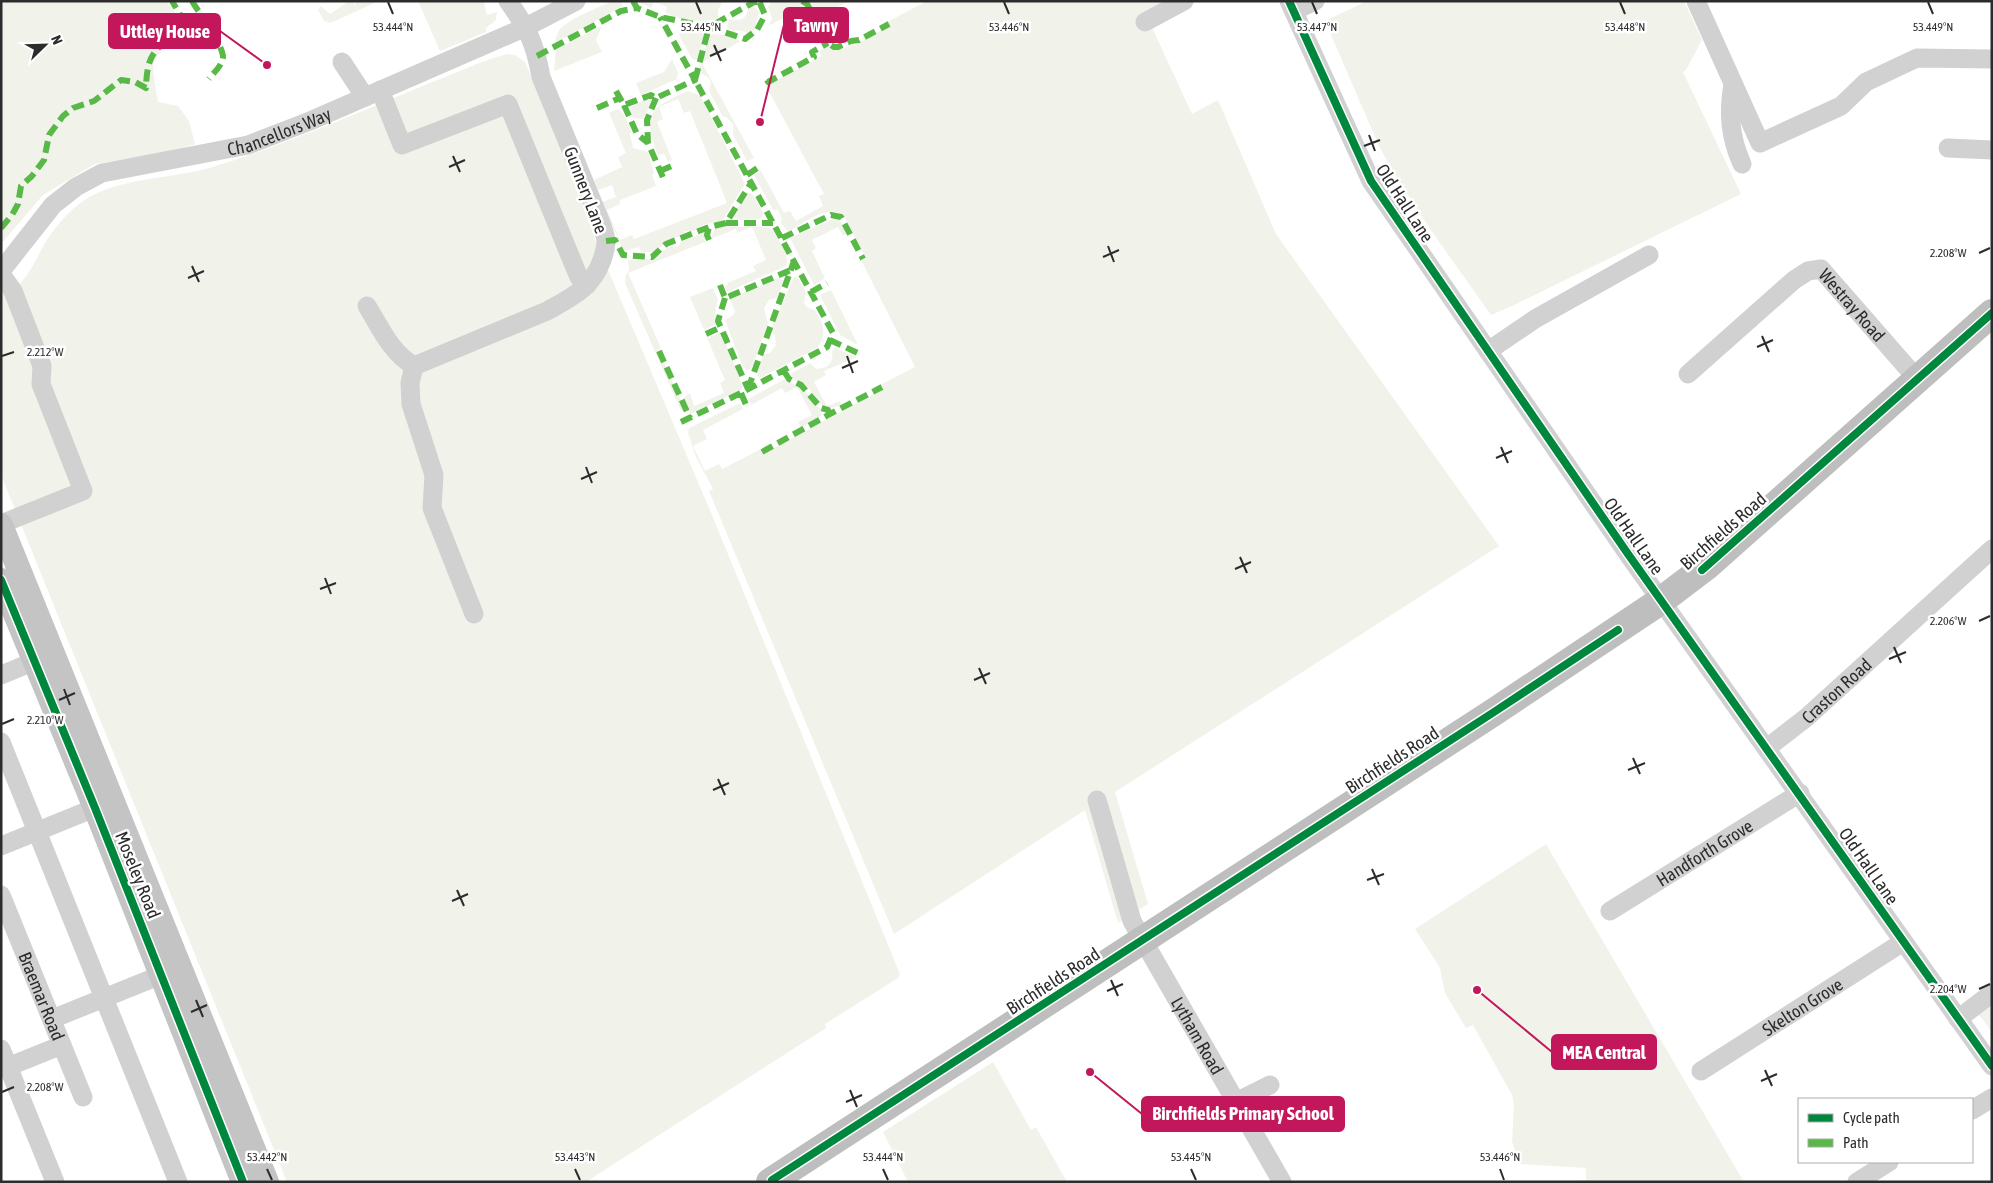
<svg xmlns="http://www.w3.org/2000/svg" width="1993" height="1183" font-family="'Asap Condensed',sans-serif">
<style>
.green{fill:#f1f3eb}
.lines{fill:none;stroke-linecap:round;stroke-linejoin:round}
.minor{stroke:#d1d1d1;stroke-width:19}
.major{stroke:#c4c4c4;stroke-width:24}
.highway{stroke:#bebebe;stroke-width:28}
.quiet{stroke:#58b947;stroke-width:6;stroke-dasharray:12 6;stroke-linecap:butt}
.cycleway-casing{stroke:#fff;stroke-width:11}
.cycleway{stroke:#00873e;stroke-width:8}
.ticks{fill:none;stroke:#2c2c2c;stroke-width:2}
.labels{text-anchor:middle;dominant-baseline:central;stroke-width:5;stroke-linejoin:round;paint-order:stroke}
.street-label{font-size:18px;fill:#2c2c2c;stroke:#fff}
.ticks-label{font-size:12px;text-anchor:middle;fill:#2c2c2c;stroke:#fff;stroke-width:5;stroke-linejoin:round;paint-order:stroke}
.leader{fill:none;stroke:#c2185b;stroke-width:2}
.callout-dot{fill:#c2185b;stroke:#fff;stroke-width:2}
.callout{fill:#c2185b;stroke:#c2185b;stroke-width:2}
.callout-label{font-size:19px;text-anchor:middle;font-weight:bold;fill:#fff}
</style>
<rect width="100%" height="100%" fill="#fff"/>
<!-- green -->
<path class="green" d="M1,1H167L190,35C148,58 150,55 158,102L178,106L189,121L195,144L173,151L95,164L43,195L1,244Z
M345,1H352L356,8L354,1H379L335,21L330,23L324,21L318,10L321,6L330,14L346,3Z
M418,1H488L484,3L487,15L497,12L496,20L486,28V32L440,51Z
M612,1H621L623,6L555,43C556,38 557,32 561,28C573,17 597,8 612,1Z
M640,1H681L682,3L686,1H727L722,3L718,10V18C704,27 680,19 665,13L667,7L654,2L651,8L638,2Z
M771,1C778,1 787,0 795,1C812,4 819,28 825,41L823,42L808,12L794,18L792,14L764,28L769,25L772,19L768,7Z
M808,1H849L836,8L838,13L822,22L836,45L834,46L825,34Z
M927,1H1196L1151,25L1192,114L1218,100L1276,234L1499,546L1115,792L1148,904L1118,923L1085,810L894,934L709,491L713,489L695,455L688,432L689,428L740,403L743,409L703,430L707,439L693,446L705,471L719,464L722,469L761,449L763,454L883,389L882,384L915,367L861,260L865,257L845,218C830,201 804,223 788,232L780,222L782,220L778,210H773L754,175L761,171L784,213L790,211L796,221L823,206L819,196L824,194L766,86L821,56L819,51L826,47L842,49L853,44L855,45L889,26L887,22Z
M1367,1H1684L1702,40L1686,70L1683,72L1741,194L1512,306L1491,315C1452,260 1411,205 1379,146L1325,21Z
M752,7L756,8L759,13L754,31L746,35V32L735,30L734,33L727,27L729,19C739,21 746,21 748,9Z
M602,26L596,40L602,52L554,71L556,49Z
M687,28L700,30L704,34L699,59L696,60L692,59L679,35L681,30Z
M713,34L725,35L741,41L702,63L754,158L747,161L733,135V124L726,117H723L709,91L711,83L709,78L702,74L700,68L701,63L709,36Z
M507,54L515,55L525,62L586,208L595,239L712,515L900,974L898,978L825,1024L826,1028L586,1182H287L1,475V294C28,287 35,258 48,238C60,221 73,206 91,196C128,177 170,179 209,168C283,146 354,114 425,85C452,75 479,61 507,54Z
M672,59L678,73L677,79L641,95L636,83L664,72Z
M687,91L700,95L745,184L722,221L703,225L694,231H685L683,235L668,241L654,252H641L639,247L625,251L622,247L602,202L616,197L612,185L598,190L594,180L622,167L618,157L626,153L609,113L618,109L623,113L631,130L630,135L633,148L648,152L654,173L652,175L656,186L620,200V204L607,210L620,240L632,235L634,239L727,203L690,111L684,113L678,99L659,107L663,119L657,122L672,160L668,162L664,154L658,155C642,113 649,109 687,91Z
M648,98H652L653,101L643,119L633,118L630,111L631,107Z
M750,193L753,195L764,214L760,219L738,220L734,217V213L746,194Z
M835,218H838L848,233L843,236L838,227L812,240L816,248L812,251L825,278L814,285L790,238Z
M726,225C732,229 760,224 772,229C778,239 790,254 786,266L727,292L725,286L728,285L727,283L756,271L753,266L766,260L752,227L737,233L736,229L711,239L714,229Z
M705,232V242L628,273L661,348L658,350L687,414L680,409L625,283L626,275L629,270L628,261L632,259H654L668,247H678L681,242Z
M794,277L798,278L806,292L804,303L808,308L815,310C823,324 828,334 817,348L760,378L757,376L763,355L770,353L776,345L775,337L771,329Z
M778,278L784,281L777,298L769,300L764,308L768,323L753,365L750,369L746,370L742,365L725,320L733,315L735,311L729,299Z
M713,288L718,300L715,312L717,324L704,330L690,297Z
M831,290L833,294L858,345L840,335L820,295Z
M721,332L743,387L741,390L690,414L683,398L690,393L694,406L724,393L720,383L725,380L707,338Z
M835,348L857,357L824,371L826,375L814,382L827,406L840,401L842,405C821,414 820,401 808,388C803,383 796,382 791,377L792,373L810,363L816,369C828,368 834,363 832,351Z
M785,379L805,391L822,411L821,416L801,428L798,422L812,415L797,387L785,393L782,388L751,405L748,399Z
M1546,844L1744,1182H1576V1180H1586V1168L1519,1164L1512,1141L1514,1105L1512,1095L1473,1025L1466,1028L1445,993L1440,968L1415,929Z
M1992,1000V1032L1979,1015L1981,1010Z
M993,1062L1031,1130L1036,1127L1067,1182H908L883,1132Z"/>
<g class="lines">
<!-- minor -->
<g class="minor">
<path d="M1289,1L1371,181L1628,554L1992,1066"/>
<path d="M1696,1L1760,143L1841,106L1866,82L1917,58L1992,59"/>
<path d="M1294,11L1315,1"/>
<path d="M1145,22L1184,1"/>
<path d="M342,62L365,97"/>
<path d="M1733,84C1728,113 1730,137 1742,164"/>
<path d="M380,90L402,145L508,104L575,268L579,277L587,285"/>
<path d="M1948,148L1992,150"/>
<path id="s1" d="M1,271L53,205L76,187L102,173L248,145L310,121L526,27L576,1"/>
<path d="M1,274L13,291L42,366L41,384L83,491L1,524"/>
<path d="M367,306C380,327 391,353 414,366"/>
<path d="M1488,351L1535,319L1649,255"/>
<path d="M414,366L547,311C572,297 592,288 602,260C604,254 606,247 606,241C605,233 602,225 599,218L541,77C535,43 528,29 508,1"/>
<path d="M414,366L410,383L411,404L434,475L432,508L474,614"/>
<path id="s2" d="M1688,374L1794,280L1808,271L1821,269L1918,380"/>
<path d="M1,675L35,661"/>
<path d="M1,742L178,1182"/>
<path id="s3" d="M1767,748L1807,717L1992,549"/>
<path id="s4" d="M1097,800L1132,921L1282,1182"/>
<path d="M1,846L107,803"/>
<path id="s5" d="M1,895L83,1097"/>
<path id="s6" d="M1610,911L1800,793"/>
<path d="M52,1019L161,975"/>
<path d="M1958,1019L1992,993"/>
<path d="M1,1049L55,1182"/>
<path d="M5,1068L62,1045"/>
<path id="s7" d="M1701,1071L1903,942"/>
<path d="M1236,1102L1270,1085"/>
<path d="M1972,1110L1992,1098"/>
<path d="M1857,1182L1889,1162"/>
</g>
<!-- major -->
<path class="major" d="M1,525L267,1182
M1,580L95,808L243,1182"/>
<!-- highway -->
<path class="highway" d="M770,1182L1494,712L1662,600L1708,565L1992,313"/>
<!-- quiet -->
<path class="quiet" d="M192,1C199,13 222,44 223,56C223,65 214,72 209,79
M633,1L637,8L660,17L709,27L756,1
M802,1L807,4L828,43L834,47H838L851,41L859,40L889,24
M537,56L621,11L637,8
M767,80L768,82L814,57L812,52L828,43
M616,91L624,105L651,95L656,98L695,80L660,17
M656,98L647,120L648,143L665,182
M624,105L637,134L648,143
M597,108L620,98
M660,171L674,165
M747,175L759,167
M726,223H773
M1,228L12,215L18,204L21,186L32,176L44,160L49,135L63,116L73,108L94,101L121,80L135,82L146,88C147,51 156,49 183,28L182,18L172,1
M782,238L831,215L841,217L863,259
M709,240L707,235L709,227
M606,241L615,240L623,255L652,257L666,244L709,227L726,223L751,183
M720,285L725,298L791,270
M811,292L827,283
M725,298L718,321L748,389
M706,334L721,327
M830,340L862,355
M659,351L690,418
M784,371L789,379L801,385L821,408L828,410L830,414
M748,389L794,261
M741,393L747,407
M681,422L741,393L827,347L833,333L695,80L709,27L745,39L757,30L765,15L759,1
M762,452L830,414L882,387"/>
<defs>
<path id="cycleway" d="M1289,1L1371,181L1628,554L1992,1066
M1702,570L1992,313
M1,580L95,808L243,1182
M772,1180L1494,712L1618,630"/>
</defs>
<!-- cycleway casing -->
<use href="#cycleway" class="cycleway-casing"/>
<!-- cycleway -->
<use href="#cycleway" class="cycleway"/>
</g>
<!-- ticks -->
<path class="ticks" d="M388,2L393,14M696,2L701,14M1004,2L1009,14M1312,2L1317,14M1620,2L1625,14M1928,2L1933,14M714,45L721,61M710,56L726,49M1369,135L1375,151M1364,146L1380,140M453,156L460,172M449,167L465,160M1108,246L1114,262M1979,253L1990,248M1103,257L1119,250M192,266L199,282M188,278L204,271M1762,336L1769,352M1757,347L1773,340M2,356L14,352M847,356L853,373M842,368L858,361M1501,447L1508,463M1496,458L1512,451M586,467L592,483M581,479L597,472M1240,557L1247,573M1235,569L1251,562M325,578L331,594M320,589L336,583M1979,621L1990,616M1894,647L1901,663M1889,659L1906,652M979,668L986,684M974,680L990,673M64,689L70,705M59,700L75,693M2,724L14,719M1633,758L1640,774M1628,770L1645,763M718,779L725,795M713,790L729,783M1372,869L1379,885M1367,880L1384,874M457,890L464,906M452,901L468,894M1111,980L1118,996M1979,989L1990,984M1107,991L1123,984M196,1000L203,1017M191,1012L207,1005M1765,1070L1772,1086M1761,1081L1777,1074M850,1090L857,1107M2,1092L14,1087M846,1102L862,1095M267,1169L272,1180M575,1169L580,1180M883,1169L888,1180M1191,1169L1196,1180M1500,1169L1504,1180"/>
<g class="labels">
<!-- street labels -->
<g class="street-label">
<text stroke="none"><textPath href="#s1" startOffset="325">Chancellors Way</textPath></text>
<text transform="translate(586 190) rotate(69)">Gunnery Lane</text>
<text transform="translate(1405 203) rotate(57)">Old Hall Lane</text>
<text stroke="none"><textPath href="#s2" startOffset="219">Westray Road</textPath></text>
<text transform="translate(1723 531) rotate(-41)">Birchfields Road</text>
<text transform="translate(1634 536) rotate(55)">Old Hall Lane</text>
<text stroke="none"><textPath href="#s3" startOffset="90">Craston Road</textPath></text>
<text transform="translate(1392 760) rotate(-33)">Birchfields Road</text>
<text stroke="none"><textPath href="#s6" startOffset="111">Handforth Grove</textPath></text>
<text transform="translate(1869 866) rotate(55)">Old Hall Lane</text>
<text transform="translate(138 875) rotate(68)">Moseley Road</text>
<text transform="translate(1053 981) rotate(-33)">Birchfields Road</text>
<text stroke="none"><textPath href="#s5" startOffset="109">Braemar Road</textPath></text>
<text stroke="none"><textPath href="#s7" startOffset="120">Skelton Grove</textPath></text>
<text stroke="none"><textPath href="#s4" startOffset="258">Lytham Road</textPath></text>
</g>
</g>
<g class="ticks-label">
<text x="393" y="31">53.444°N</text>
<text x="701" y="31">53.445°N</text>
<text x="1009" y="31">53.446°N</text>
<text x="1317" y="31">53.447°N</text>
<text x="1625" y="31">53.448°N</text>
<text x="1933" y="31">53.449°N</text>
<text x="1948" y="257">2.208°W</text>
<text x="45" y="356">2.212°W</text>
<text x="1948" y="625">2.206°W</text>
<text x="45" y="724">2.210°W</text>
<text x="1948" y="993">2.204°W</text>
<text x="45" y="1091">2.208°W</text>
<text x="267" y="1161">53.442°N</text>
<text x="575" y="1161">53.443°N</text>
<text x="883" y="1161">53.444°N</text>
<text x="1191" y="1161">53.445°N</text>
<text x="1500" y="1161">53.446°N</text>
</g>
<!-- callouts -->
<path class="leader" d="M760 122L784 25M267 65L220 31M1477 990L1552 1052M1090 1072L1142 1114"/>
<g class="callout-dot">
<circle cx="760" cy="122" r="5"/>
<circle cx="267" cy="65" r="5"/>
<circle cx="1477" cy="990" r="5"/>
<circle cx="1090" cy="1072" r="5"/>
</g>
<g class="callout">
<rect x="784" y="8" width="64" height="34" rx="5"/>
<rect x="109" y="14" width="111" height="34" rx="5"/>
<rect x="1552" y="1035" width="104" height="34" rx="5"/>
<rect x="1142" y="1097" width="202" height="34" rx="5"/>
</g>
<g class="callout-label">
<text x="816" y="32">Tawny</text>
<text x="165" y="38">Uttley House</text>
<text x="1604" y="1059">MEA Central</text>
<text x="1243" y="1120">Birchfields Primary School</text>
</g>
<!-- border -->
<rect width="1993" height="1183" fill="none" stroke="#2c2c2c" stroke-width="5"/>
<!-- legend -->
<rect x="1798" y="1098" width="175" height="65" fill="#ffffff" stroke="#ababab"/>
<rect x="1808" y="1114" width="25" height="8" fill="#00873e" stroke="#ababab"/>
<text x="1843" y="1123" font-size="15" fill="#2c2c2c">Cycle path</text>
<rect x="1808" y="1139" width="25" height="8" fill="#58b947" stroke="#ababab"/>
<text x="1843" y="1148" font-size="15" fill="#2c2c2c">Path</text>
<!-- north arrow -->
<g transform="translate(45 45) rotate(67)" stroke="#ffffff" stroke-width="4" paint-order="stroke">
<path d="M0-4L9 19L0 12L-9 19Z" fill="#2c2c2c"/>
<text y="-8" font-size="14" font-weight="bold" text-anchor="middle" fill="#2c2c2c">N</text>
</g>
</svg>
